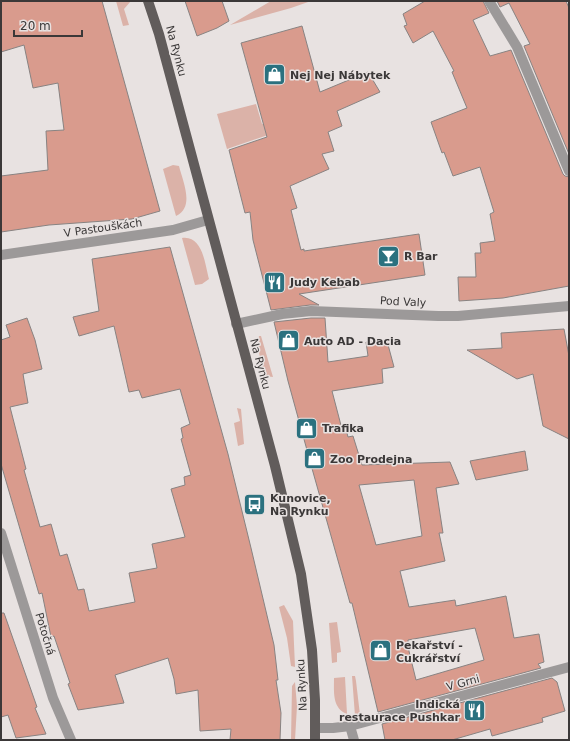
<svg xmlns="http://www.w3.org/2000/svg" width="570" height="741" font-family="'DejaVu Sans',sans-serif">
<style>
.green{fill:#dbb2a8}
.building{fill:#d99b8d;stroke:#888382;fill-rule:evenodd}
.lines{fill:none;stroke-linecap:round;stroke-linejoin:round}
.minor{stroke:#9c9999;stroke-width:10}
.major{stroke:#615c5b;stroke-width:10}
.labels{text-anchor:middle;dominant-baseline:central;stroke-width:3;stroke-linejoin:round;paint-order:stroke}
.street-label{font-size:11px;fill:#3b3838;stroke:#e8e2e1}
.poi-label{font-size:11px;font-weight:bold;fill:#3b3838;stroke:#e8e2e1;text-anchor:start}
</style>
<rect width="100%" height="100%" fill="#e8e2e1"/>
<!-- green -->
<path class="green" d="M116,1H131L124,9L129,25L123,26Z
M271,1H311L291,8L230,25Z
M325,90L335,112L227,149L217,114L256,104L262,124L323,108L319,93Z
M173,165L179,166C183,182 195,207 176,216L163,169Z
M182,238C203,235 205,265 209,279L202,284L195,285Z
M259,336H261L273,377L265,376C262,363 256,349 259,336Z
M237,408L241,409L244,444L238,446L234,423L240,421Z
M284,605L293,621L295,667L291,666L287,638L279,607Z
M337,622L341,652L337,653V662L332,663L329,623Z
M352,676H355L356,681L360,715L355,716Z
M345,677L347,714C332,708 334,692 334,678Z
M295,682L297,706L295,740H291L292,686Z"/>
<!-- building -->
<path class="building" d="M1,1H102L160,211L132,219L49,225L1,232V176L48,170L46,131L64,130L58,83L33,88L24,45L1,52Z
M185,1H222L229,21L217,28L197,36Z
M425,1H483L489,13L473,20L490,56L511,50L563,174L565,176L569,177V286L503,298L459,301L458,277H476L475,253H481L480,243L495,241L490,214L494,212L480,167L453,176L444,152L442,153L431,122L467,108L452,72L454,71L433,31L413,43L404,26L407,25L403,14Z
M497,1H566L569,8V154L524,46L530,44L509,3L500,7Z
M302,26L320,92L368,72L380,92L337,111L342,126L328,132L334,151L322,154L329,169L290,186L297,208L291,210L301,250L304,249V251L419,234L425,275L299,294L319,305H310L271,310L253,240L250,212L245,213L229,150L267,137L241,43Z
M170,247L228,454L251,548L274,645L278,680H276L281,713L280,740H230L231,729L200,731L198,690L176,694L174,679L168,658L115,675L124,703L78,710L68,684L70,683L54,636L51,637L42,593L39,594L1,464V340L10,337L6,325L27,318L35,340L42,369L23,374L28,403L10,407L26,469L24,470L40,527L51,524L60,556L67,554L78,590L84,589L89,611L135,602L129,573L157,568L152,544L185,537L171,489L185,485L184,477L191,475L181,439L183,438L181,428L190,424L180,389L142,398L139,390L129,392L114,326L79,336L73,317L99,311L92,259Z
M311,318H325L328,362L368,356L366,342L387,341L394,367L382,369L383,383L332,391L343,433H347L348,437L353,436L362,465L450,462L459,484L436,488L443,533H439L445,561L400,571L409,607L455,600L456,606L506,596L514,638L539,634L544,662L538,664L541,668L378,712L352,603H350L313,472L288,381L274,322ZM414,480L422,536L376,545L359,485ZM475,628L484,660L416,680L407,643H408V640Z
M564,329L569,356V439L543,426L533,374L517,379L467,350L502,348L501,333Z
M525,451L528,470L476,480L470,461Z
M1,613H4L37,707L35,708L46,734L16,738L8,715L1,717Z
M552,678L557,682L565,711L542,718L543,722L492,736L490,729L452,740H385L382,724Z"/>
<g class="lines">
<!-- minor -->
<path class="minor" d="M489,1L517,47L569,171
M1,255L173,230L208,220
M236,324L282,314L311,311L438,316H458L569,306
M1,533L53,698L71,740
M350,726L354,740
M315,728H333L350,726L569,667"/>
<!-- major -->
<path class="major" d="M148,1L159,34L275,466L301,574L312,650L315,700V740"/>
</g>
<!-- icons -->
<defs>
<symbol id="shop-square" viewBox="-11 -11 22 22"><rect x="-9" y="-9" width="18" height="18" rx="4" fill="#2b717f" stroke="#e8e2e1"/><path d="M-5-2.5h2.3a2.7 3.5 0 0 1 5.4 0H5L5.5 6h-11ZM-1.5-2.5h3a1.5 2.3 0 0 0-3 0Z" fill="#fff"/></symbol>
<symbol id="bar-square" viewBox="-11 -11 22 22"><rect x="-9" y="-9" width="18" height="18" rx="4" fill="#2b717f" stroke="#e8e2e1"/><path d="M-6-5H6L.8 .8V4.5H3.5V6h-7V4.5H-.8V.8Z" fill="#fff"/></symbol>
<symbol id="restaurant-square" viewBox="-11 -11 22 22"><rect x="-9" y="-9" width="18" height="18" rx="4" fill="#2b717f" stroke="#e8e2e1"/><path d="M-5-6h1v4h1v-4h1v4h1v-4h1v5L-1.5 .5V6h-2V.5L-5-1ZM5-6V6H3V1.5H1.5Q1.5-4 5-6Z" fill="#fff"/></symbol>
<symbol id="bus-square" viewBox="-11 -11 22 22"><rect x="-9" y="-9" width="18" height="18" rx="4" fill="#2b717f" stroke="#e8e2e1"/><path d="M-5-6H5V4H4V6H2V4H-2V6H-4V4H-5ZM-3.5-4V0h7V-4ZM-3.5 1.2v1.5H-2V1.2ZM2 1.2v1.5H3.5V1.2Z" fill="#fff"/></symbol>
</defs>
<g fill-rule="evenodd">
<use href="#shop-square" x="262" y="62" width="25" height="25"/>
<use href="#bar-square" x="376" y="244" width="25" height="25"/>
<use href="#restaurant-square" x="262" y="270" width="25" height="25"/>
<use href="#shop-square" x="276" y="328" width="25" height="25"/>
<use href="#shop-square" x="294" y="416" width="25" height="25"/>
<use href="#shop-square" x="302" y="446" width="25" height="25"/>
<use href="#bus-square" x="242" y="492" width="25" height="25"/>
<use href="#shop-square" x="368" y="638" width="25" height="25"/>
<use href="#restaurant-square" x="462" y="698" width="25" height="25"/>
</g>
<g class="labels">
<!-- street labels -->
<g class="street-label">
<text transform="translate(176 51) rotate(75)">Na Rynku</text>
<text transform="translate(103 228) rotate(-8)">V Pastouškách</text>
<text transform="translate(403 302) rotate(3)">Pod Valy</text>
<text transform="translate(260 364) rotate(75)">Na Rynku</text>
<text transform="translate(45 634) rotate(73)">Potočná</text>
<text transform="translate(463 683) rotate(-15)">V Grni</text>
<text transform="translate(302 685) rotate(-93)">Na Rynku</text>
</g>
<!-- poi labels -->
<g class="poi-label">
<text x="290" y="75">Nej Nej Nábytek</text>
<text x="404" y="256">R Bar</text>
<text x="290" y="282">Judy Kebab</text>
<text x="304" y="341">Auto AD - Dacia</text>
<text x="322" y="428">Trafika</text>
<text x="330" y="459">Zoo Prodejna</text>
<text x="270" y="498">Kunovice,<tspan x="270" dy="13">Na Rynku</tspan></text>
<text x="396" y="645">Pekařství -<tspan x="396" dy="13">Cukrářství</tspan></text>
<text x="460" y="704" text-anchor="end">Indická<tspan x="460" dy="13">restaurace Pushkar</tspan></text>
</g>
</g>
<!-- border -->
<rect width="570" height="741" fill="none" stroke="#3b3838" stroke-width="4"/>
<!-- scale -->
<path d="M14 30v6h68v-6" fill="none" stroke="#3b3838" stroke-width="2"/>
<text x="20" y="30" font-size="12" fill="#3b3838" stroke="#e8e2e1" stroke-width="3" paint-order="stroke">20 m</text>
</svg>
